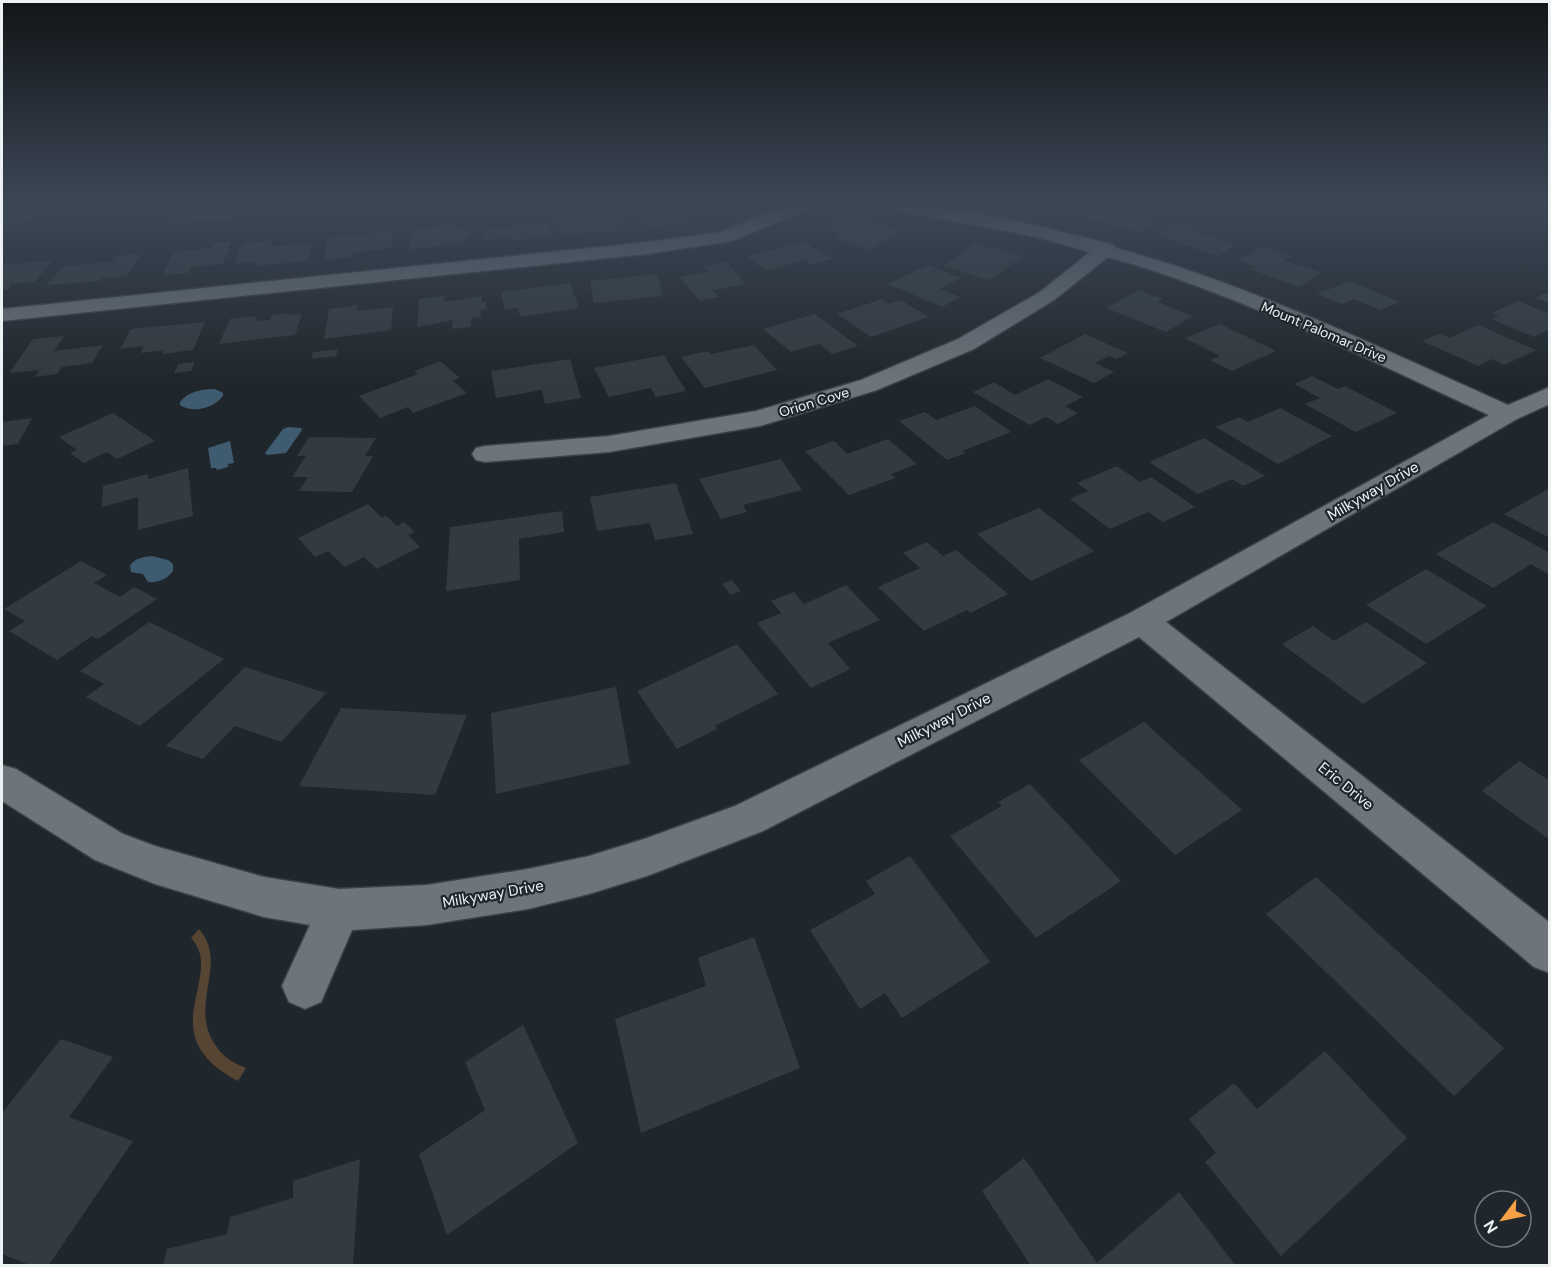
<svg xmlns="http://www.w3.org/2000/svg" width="1551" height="1267" font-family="'DM Sans',sans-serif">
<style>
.green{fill:#574534}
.water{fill:#3e5b70}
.building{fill:#333b40}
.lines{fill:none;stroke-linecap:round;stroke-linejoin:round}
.minor-casing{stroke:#3b4145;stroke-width:3}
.minor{fill:#6d757b;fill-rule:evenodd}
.labels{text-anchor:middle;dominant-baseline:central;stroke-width:4.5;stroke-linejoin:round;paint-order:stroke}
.far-street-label{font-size:14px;fill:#ecf1f4;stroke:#20272c}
.street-label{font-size:15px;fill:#ecf1f4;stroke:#20272c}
</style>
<rect width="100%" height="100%" fill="#20272c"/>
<!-- green -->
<path class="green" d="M199,929C229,963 189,1003 214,1043C222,1056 232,1063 246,1068L238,1081C148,1034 227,976 191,938Z"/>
<!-- water -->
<path class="water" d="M215,389L223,393V396C214,408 193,414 180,405V402C189,391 202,389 215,389Z
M288,427L301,428L302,430L286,453L267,455L265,453L283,429Z
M230,441L234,463L228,464V467L217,470L216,468H211L208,448Z
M152,556L168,560L173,564V571C167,579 158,583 148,582L143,574L131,572L130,566C134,558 144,557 152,556Z"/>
<!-- building -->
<path class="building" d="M2,204H43L39,208H50L42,216L30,217L23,223L8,224L2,228Z
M178,204H300L297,212L167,224Z
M340,204H395V208L339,214Z
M650,204H687L699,214L683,217L686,220L652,228L636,213L656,209Z
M1019,204H1079L1066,216Z
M1102,204L1126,208L1123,210L1145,216L1141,219L1157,223L1143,233L1083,216Z
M615,209L623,230L561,234L556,217Z
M845,216L900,231L870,250L835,239L842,235L823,229Z
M1181,222L1199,228L1193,231L1236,245L1218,256L1157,235Z
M549,223L551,237L510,241L509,238L484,240L483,230Z
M457,226V228H465V231H470V236H465V242L410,250L411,228Z
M392,231V248L351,253V257L324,260L327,238Z
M232,241L223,264L191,267L188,273L162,275L174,252L211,248L212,243Z
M272,241L270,247L312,243L307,261L256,266L257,262L234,264L243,243Z
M803,241L833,259L812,265L804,260L768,271L746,257Z
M975,243L1024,256L989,280L943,266Z
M1264,246L1292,256L1284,260L1322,273L1299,287L1253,270L1257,267L1238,260Z
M142,254L126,276L102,278L100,281L46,285L63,266L110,262L115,256Z
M52,260L35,282L12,284L7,290H2V265Z
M726,262L746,284L713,290L719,297L700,301L679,277L709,271L704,267Z
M928,265L961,278L940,289L960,297L942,307L888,284Z
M657,274L663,296L594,303L590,281Z
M1350,281L1400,302L1380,310L1354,299L1342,304L1317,294Z
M570,283L579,308L520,317L518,308L505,310L501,292Z
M1139,290L1163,299L1158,302L1193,316L1166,332L1106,308Z
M1546,293L1550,294V303L1535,298Z
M445,296L444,302L482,296V303L486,302L487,309L480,310L481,317L471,318V327L452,329L453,320L417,327L419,299Z
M882,299L889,304L901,300L929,317L871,337L837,314Z
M1518,301L1550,314V329L1534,337L1491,319L1499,316L1491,313Z
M358,305L357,311L393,307L391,330L324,339L329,309Z
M287,313V315L302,314L295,335L219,344L230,319L257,316L255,321L270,320L272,315Z
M815,314L858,346L832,354L819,344L791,352L763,329Z
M205,322L193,350L162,354L164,350L140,353L144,346L120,349L131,329Z
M1220,324L1276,351L1232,371L1210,360L1220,356L1185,338Z
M1478,325L1536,350L1504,365L1492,359L1478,366L1422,341L1440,333L1450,338Z
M1085,334L1128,353L1117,359L1109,356L1095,363L1114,372L1094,383L1040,358Z
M64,336L54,351L103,345L92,363L62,367L57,374L35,377L40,370L9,373L33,339Z
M754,345L777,370L705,388L681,357L708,351L711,354Z
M338,349L336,356L311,359L313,352Z
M664,355L686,391L656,397L651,388L609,397L594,368Z
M570,359L581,398L545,404L542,390L496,398L491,371Z
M440,361L460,378L453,381L467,393L413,413L408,407L380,418L359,396L418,374L415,371Z
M195,362L191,371L174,373L178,364Z
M1312,376L1338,389L1345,386L1397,413L1356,432L1305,404L1320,398L1294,384Z
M1048,379L1083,397L1065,406L1078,413L1058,424L1046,417L1030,425L973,392L994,382L1015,395Z
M975,406L1011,432L962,451L966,453L947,460L899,421L925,412L936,420Z
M1280,408L1332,436L1278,464L1216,427L1239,417L1248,422Z
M113,413L155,441L117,459L107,452L84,463L70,453L77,450L59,437Z
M32,418L18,444L2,446V422Z
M309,437L376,438L365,456H373L352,492L299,491L308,477H292L306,456H297Z
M1204,438L1265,476L1243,486L1232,479L1198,494L1149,462Z
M888,439L917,464L891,474L895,478L849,495L805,451L834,441L847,454Z
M781,459L802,490L743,505L747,512L721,519L699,479Z
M1117,466L1140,482L1151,477L1195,507L1163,522L1148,512L1110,529L1070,499L1088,491L1077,483Z
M188,468L193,516L138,530V497L102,507L103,486L148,474V479Z
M676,483L693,534L655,540L650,523L597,531L590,497Z
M1550,488V538L1504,514Z
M368,504L382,518L386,516L397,526L404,522L415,532L408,535L420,547L377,569L364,557L345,567L328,551L315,557L298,538Z
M1039,508L1094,551L1031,581L977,534Z
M562,511L564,532L519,539L520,580L446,591L450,527Z
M1493,522L1550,553V575L1531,564L1493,588L1436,554Z
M927,542L943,556L956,550L1008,594L970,613L967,610L924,631L878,587L920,568L903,553Z
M81,561L107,575L94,583L120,597L134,587L157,599L98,639L92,636L57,660L9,631L25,621L4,609Z
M1426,569L1487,606L1426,644L1366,605Z
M732,580L741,591L731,595L722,584Z
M846,585L880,620L828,643L850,669L811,688L757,623L781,613L771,601L794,592L804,604Z
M149,622L224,659L140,726L86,697L104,684L80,671Z
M1366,622L1427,663L1363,704L1282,644L1313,626L1334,641Z
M737,644L778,694L715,726L717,729L677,749L637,691Z
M245,667L326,693L281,742L235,726L203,759L166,746Z
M616,687L630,764L496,794L491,713Z
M341,708L467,715L435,795L299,786Z
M1144,722L1242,810L1175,855L1079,760Z
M1519,761L1550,781V840L1482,791Z
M1030,784L1121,881L1036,938L950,836L1002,806L998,802Z
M910,856L990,962L902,1018L885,993L860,1009L810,930L875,894L866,881Z
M1316,877L1504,1048L1454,1096L1266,914Z
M754,937L800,1068L641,1133L615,1019L706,986L698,958Z
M523,1025L578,1143L447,1235L419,1154L485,1110L465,1062Z
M61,1039L113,1057L69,1117L133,1141L48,1266H32L2,1254V1113Z
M1325,1051L1407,1138L1281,1256L1205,1162L1216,1153L1189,1119L1234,1083L1257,1109Z
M1024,1158L1097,1263L1179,1192L1236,1266H1031L982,1191Z
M360,1159L353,1266H163L167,1249L227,1234L230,1217L293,1198V1181Z"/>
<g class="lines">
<defs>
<path id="minor" d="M791,204H815L812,208L732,241L647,254L2,321V309L647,242L721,232Z
M881,204C959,204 1039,226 1114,245L1116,248C1251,285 1379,347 1508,405L1550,387V404L1517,419L1166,622L1550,923V973L1534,967L1139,637L763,831L647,876L589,894L528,909L427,925L352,930L321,1002L305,1009L289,1002L282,986L310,925L264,917L155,884L95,860L2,801V765L16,769L123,834L155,846L264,877L339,889L427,885L528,869L589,856L647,838L735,806L1130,613L1489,415C1364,358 1240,294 1108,257L1054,300L974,349L877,390L760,426L609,452L485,462L476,460L472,454L476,448L485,446L609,436L756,411L861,380L958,339L1040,292L1090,252L1032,236L890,209L884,208Z"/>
</defs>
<!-- minor casing -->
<use href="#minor" class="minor-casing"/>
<!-- minor -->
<use href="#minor" class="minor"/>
</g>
<!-- sky -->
<linearGradient id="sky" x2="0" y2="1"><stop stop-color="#121518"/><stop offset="0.54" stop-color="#3c4756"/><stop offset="1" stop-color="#3c4756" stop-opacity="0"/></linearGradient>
<rect width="1551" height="381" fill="url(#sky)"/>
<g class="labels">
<!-- far-street labels -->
<g class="far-street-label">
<text transform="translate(1324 332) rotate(23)">Mount Palomar Drive</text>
<text transform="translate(814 402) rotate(-17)">Orion Cove</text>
</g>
<!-- street labels -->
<g class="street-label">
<text transform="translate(1373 491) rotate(-30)">Milkyway Drive</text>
<text transform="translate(944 720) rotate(-27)">Milkyway Drive</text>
<text transform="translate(1346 786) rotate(39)">Eric Drive</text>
<text transform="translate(493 894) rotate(-10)">Milkyway Drive</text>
</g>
</g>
<!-- border -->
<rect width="1551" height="1267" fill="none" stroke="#ecf1f4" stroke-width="6"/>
<!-- north arrow -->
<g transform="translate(1503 1219) rotate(238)"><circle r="28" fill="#20272c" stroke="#72787c" stroke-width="1.5"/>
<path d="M0-4.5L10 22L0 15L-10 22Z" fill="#f5a246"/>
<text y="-9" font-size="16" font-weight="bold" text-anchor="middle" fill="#ecf1f4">N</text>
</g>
</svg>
